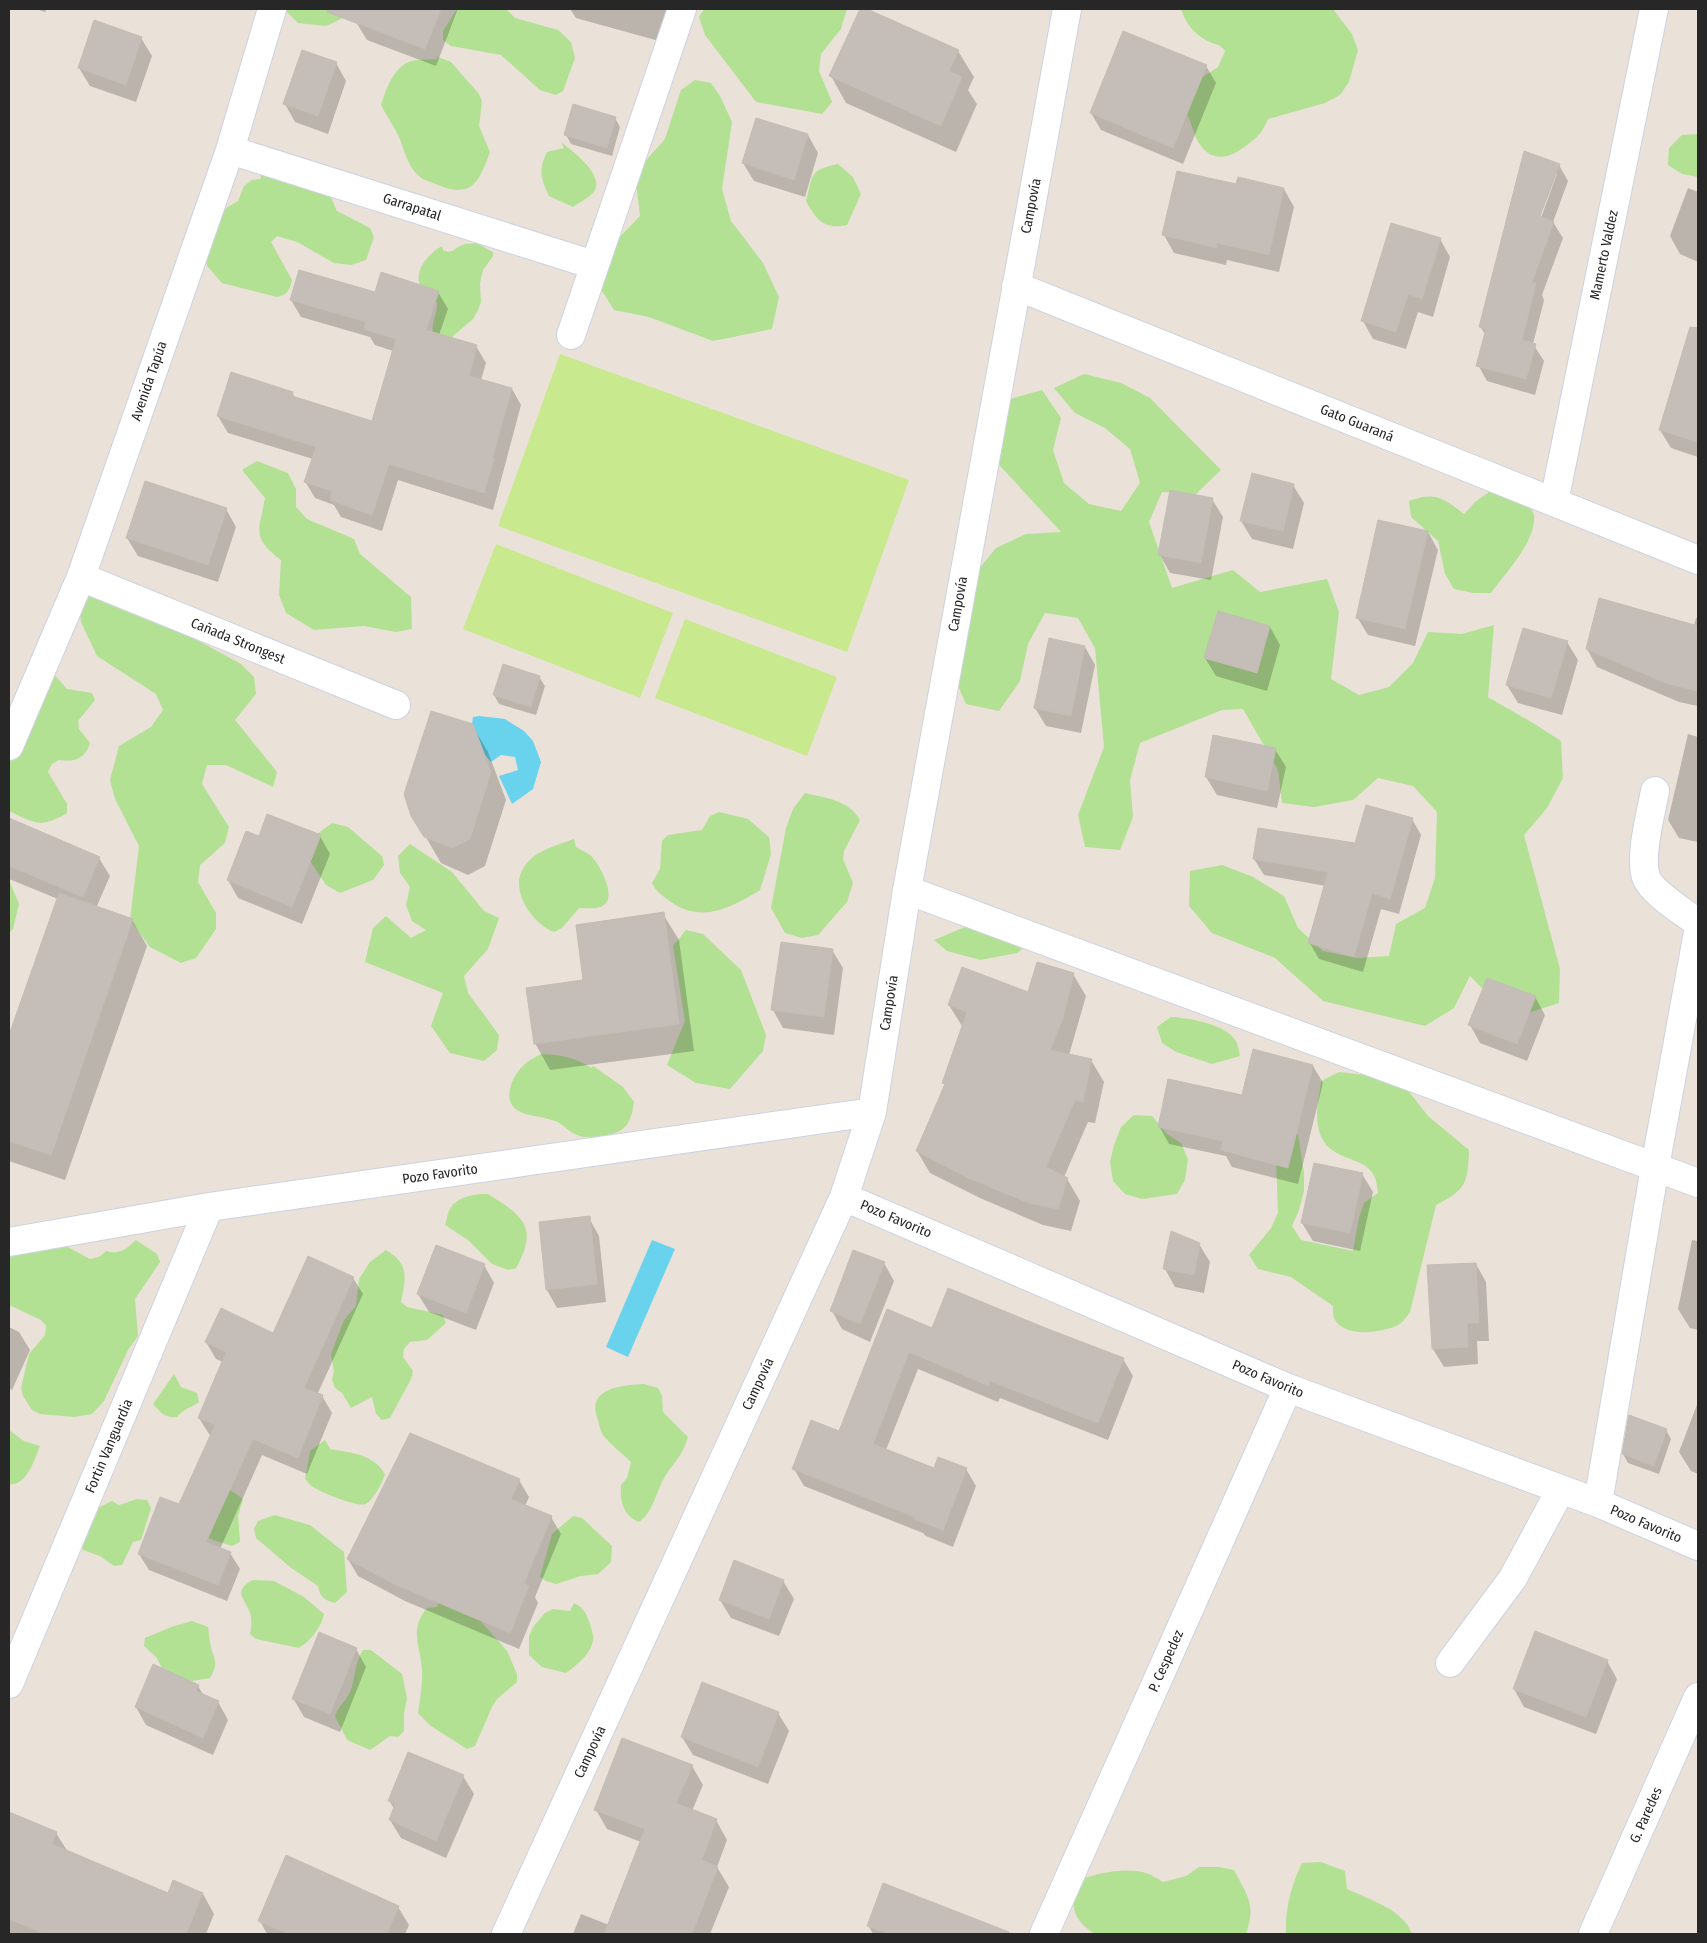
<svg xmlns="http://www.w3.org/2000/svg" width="1707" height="1943" font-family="'Fira Sans Condensed',sans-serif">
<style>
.green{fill:#b3e193}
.pitch{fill:#c9e98f}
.water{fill:#69d3ed}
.shadow{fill:#0003;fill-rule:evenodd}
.building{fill:#c5beb8;stroke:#c4bdb2}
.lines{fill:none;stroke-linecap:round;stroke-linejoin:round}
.minor-casing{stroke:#cdd2e0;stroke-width:30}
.minor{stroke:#fff;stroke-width:28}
.labels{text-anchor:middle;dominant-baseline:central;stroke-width:4.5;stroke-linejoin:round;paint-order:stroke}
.street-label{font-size:14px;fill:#272727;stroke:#fff}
</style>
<rect width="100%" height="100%" fill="#eae1d8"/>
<!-- green -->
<path class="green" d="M284,9H345L343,18L326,26L298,23Z
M457,9H506L515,18L558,30L571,42L575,58L563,91L556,95L540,90L501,55L451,46L443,40V31Z
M704,9H847L841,29L821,54L819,71L832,102L822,114L756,102L705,35L699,17Z
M1181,9H1333L1352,34L1358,50L1349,82L1340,95L1325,103L1268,119C1261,136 1254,140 1240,150C1217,165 1201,154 1193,130C1190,121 1189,116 1183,109L1189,86L1218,67L1225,51C1220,45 1219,45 1212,43C1196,36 1186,25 1181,9Z
M435,56L451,62L479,94L482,101L479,126L490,152C479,182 472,200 436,184C431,182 423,180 419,176C407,166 404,148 398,135C393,125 386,115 381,105C385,92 391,75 402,66C410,58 427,60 438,59Z
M695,80L711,83L720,96L732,122L722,189L731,221L763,263L779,297L772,329L713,341L649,317L614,310L597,283L606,278L610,247L640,216L636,182L641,166L665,139L681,90Z
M1698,134V177L1682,174L1668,165L1669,148L1682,135Z
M561,142C572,151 603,173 595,190C591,197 580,202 573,207L549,196C541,179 538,170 547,152L564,148Z
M258,162L322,178L337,211L370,228L374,237L366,260L351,265L334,263L297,242L277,236L271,242L292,280C290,290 287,295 277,297L222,283L207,266L203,230L213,216L238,201L244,186L252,180L261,179Z
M838,164L853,177L861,194L847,225C825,230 816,220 806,201C813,175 809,170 838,164Z
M476,243L493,252V256L483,270L480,283L481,302L478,310L473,319L453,336L440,373C437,357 431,340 433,324C434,317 438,311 437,303C432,299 426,294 422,289C411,274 428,253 442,246L443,250C452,255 454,248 462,245C466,243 472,244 476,243Z
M1084,374L1121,383L1150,398L1221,470L1196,494L1162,492L1149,522L1172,588L1233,570L1260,592L1327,579L1339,612L1331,679L1359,695L1389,687L1413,663L1428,632L1462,634L1494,625L1488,697L1533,723L1561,741L1563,778L1547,808L1524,835L1560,969L1559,1003L1525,1014L1494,1000L1470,976L1454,1008L1425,1026L1323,1001L1275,958L1212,933L1189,906L1190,871L1222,865L1253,877L1284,896L1298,928L1323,951L1357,958L1389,956L1396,924L1425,908L1435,878L1437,812L1413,786L1378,778L1353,800L1314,807L1282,803L1278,770L1243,709L1222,710L1140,743L1130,780L1133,817L1120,850L1085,847L1078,815L1104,747L1095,648L1078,618L1045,613L1028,644L1020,681L999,711L966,704L952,672L974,575L996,548L1026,534L1061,532L991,456L1010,399L1042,390L1061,418L1053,450L1064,483L1089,504L1121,511L1140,483L1130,449L1105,428L1075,413L1054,388Z
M257,461L288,473L296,489V507L307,519L354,539L360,554L411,597L412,629L396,632L364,626L314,630L286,613L279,595L281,560C251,537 259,531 265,498L242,470Z
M1489,492C1504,492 1519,492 1528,505C1530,508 1533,511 1534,515C1537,540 1505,574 1491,593H1473L1454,589L1445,574L1438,541L1411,517L1409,501C1437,492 1441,497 1464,514L1475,502Z
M90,587L173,616L195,639L241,664L254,677L256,694L235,720L277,772L273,787L226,765H207L202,784L229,827L225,843L200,865L198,882L216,913V929L196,958L181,963L150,947L130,920L139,846L115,799L110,780L119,746L151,727L163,710L156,694L97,656L81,622L79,604Z
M53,673L67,689L92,693L95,700L78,721L79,729L90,743C86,758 74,763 59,760L52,764L48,772L67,804V813C40,829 35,823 9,811V745Z
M805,793C826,798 849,800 860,820L844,851L843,859L853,883L847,902L818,935L802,938L785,933L771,908L786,828L793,809Z
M719,812L748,819L769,837L771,854L760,890C732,907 702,924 671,902C663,896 656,892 652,883L660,869L662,841L668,835L702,830L710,816Z
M332,823L348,827L382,856L384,865L373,880L340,893L326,885L306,855L312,838Z
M574,839L576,847C581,850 586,852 590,855C599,863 616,894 605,904C599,910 587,908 579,908L562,928L554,932C536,925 518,902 519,881C519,873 526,863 532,858C540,850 563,843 574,839Z
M410,844L452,872L484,911L499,918L488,949L464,976L468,993L499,1035L497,1050L484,1061L450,1053L431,1026L443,993L365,962L373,928L386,916L411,938L426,930L412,921L406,905L410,887L400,873L398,856Z
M9,880L19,904L13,929L9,933Z
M984,919L1032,941L1017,953L980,960L947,951L934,940Z
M686,930L703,934L741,970L766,1035L763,1051L730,1089L696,1083L667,1065L685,1021L673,946Z
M1171,1017C1189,1018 1226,1024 1236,1041C1238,1045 1239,1052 1240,1056L1212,1064L1176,1052L1162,1043L1157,1027Z
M541,1054C557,1054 578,1058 591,1068L593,1066L623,1087L634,1102C633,1110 631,1120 625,1127C617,1136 588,1140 577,1135C569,1132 563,1124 555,1121C543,1116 528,1117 517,1110C501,1099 513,1074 525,1064C529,1060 536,1057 541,1054Z
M1339,1072L1393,1078L1407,1089L1428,1116L1469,1150C1468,1183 1466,1190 1436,1205L1410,1312C1406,1317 1403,1323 1396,1326C1380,1333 1343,1338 1334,1318C1333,1314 1333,1310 1333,1306L1291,1277L1258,1269L1249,1255L1271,1228L1278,1213L1276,1158L1286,1121L1298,1135L1304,1173V1191L1299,1210L1292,1226L1301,1240L1353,1251L1359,1218L1364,1203L1378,1193C1377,1188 1377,1182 1375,1178C1365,1150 1318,1168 1317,1115C1317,1104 1320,1092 1321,1081Z
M1134,1115L1152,1116L1167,1134L1181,1143L1188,1159L1185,1180L1177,1194L1142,1199L1125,1194L1113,1181L1110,1162L1114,1145L1121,1127Z
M488,1194C523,1216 539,1227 516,1268L508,1270L492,1264L468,1240L445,1225C447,1220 447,1213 450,1209C457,1196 475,1194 488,1194Z
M136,1240L157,1254L160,1262L135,1299L138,1336L128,1350L104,1401L92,1414L74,1417L40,1414L32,1410L23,1396L21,1388L29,1354L45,1335L46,1326L41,1320L9,1305V1254L40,1241L66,1246L90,1259L99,1257L106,1251C120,1255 126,1249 136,1240Z
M386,1250C411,1265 405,1279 401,1302L407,1307L443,1315L446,1323L427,1340L410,1342L404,1349L403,1357L413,1371L411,1379L390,1418L382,1420L376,1414L372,1397L351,1408L342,1393L335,1388L332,1380L334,1371L331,1354L344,1320L356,1306L359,1279L370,1262Z
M174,1374L181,1387L197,1393L199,1402C191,1408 183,1409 177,1417C165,1418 161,1413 153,1404Z
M644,1384L658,1388L662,1396L663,1412L688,1437C682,1457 676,1459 666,1475C656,1490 654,1512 639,1522C623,1516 620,1501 621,1485L627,1478L631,1462C622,1453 611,1445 603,1435C600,1430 599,1423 597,1417C587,1388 623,1385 644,1384Z
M9,1430L24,1441L40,1446C35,1458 27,1487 9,1484Z
M325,1440L330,1449C352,1453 373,1454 385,1474C383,1482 373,1500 366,1504C358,1508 317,1491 310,1485C308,1483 307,1481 305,1479L310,1451Z
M227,1481L230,1490L243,1499L238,1516L240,1542L232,1546L207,1538Z
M137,1499L147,1500L151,1508L141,1540L133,1542L122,1565L114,1566L100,1556L83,1550L79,1541L96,1509L112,1501L119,1505Z
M275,1515L310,1525L344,1552L347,1592L335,1603C324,1600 320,1597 318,1586L290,1567L256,1538L254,1529L258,1521Z
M573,1516L582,1518L612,1546L611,1562L598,1574L581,1576L556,1584L546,1581L540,1577L552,1534Z
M253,1580L274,1581L304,1597L324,1614C321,1628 310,1641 299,1648L256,1639L250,1634C251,1629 252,1622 251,1617C249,1602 229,1592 253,1580Z
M440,1599L472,1611L507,1651L517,1674V1682L497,1699L492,1707L475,1746L467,1749L431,1726L418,1713C420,1699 423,1683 422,1669C420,1645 409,1629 427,1608L437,1607Z
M574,1603C584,1608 586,1613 590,1624C591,1629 594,1635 593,1640C591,1654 577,1665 566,1673L542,1667L529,1655V1636L533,1627L545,1613L553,1609L570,1611Z
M192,1621L208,1627C209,1632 209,1638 210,1643C213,1659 220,1662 210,1678L192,1681L185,1687L169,1681L156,1657L144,1646L145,1638L171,1627Z
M363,1650H371L402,1674L407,1698L404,1714V1731L398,1737L390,1736L370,1750L347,1740L335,1716C339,1705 346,1701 350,1692C356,1678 354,1663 363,1650Z
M1321,1862L1345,1871L1347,1889C1370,1900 1403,1909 1412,1934H1286C1285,1909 1291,1886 1302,1863Z
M1199,1867H1219L1234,1870C1248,1897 1256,1904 1246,1934H1095C1071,1919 1070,1905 1079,1880C1099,1873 1124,1867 1146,1873C1152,1875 1158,1879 1163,1882L1186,1876Z"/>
<!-- pitch -->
<path class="pitch" d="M560,354L909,480L847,652L498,526Z
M496,544L673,613L640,698L463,629Z
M685,619L837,677L807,756L655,698Z"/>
<!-- water -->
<path class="water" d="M479,716L505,719L524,731L533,741L541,762L533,789L512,804L499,776L518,770L515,757L501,755L491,762L470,737L473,717Z
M652,1240L675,1249L628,1357L606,1347Z"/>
<!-- shadow -->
<path class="shadow" d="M36,9H47L45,12Z
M361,9H456L457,11L436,66L367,40L356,22Z
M570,9H670L659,41L576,18Z
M861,9L958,51L974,77L968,90L977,104L956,152L846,103L831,76Z
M141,38L152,56L136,102L90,86L79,68Z
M336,63L346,81L328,134L295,122L285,104Z
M1206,66L1216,83L1183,164L1101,130L1091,113Z
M615,118L620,127L612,156L571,144L566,135Z
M808,135L818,153L805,197L754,181L743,163Z
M1559,165L1568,181L1553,222L1563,238L1542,295L1544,300L1533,344L1544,361L1535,395L1487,381L1478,365L1486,336L1480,326ZM1555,174H1557L1539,223L1537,222Z
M1688,188L1698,192V262L1680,254L1670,236Z
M1284,189L1294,207L1279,272L1227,260L1226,265L1174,253L1164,235Z
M1440,239L1450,257L1433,317L1418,312L1406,349L1373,339L1363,321Z
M438,292L448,309L439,335L476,346L486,363L481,380L512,389L521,405L493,510L398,480L382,531L341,517L334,505L315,498L305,481L313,459L228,433L218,416L292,393L296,399L373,423L393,351L375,345L370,337L301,317L291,300L376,294Z
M1675,382L1698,389V457L1671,448L1660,430Z
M1293,485L1304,503L1293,549L1252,539L1241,521Z
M1212,499L1223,517L1211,580L1170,573L1160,555Z
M226,509L236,527L218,582L138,556L127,538Z
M1428,532L1438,550L1415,646L1368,635L1357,617Z
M1696,618L1698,619V706L1679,702L1597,667L1587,649L1694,626Z
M1270,627L1280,645L1267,691L1216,676L1205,658Z
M1567,642L1578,660L1562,715L1518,703L1507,685Z
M1085,647L1095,665L1081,733L1046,726L1035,708Z
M539,677L545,686L536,715L499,704L494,695Z
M472,725L488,752L506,800L485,866L468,875L441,863L413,815Z
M1688,734L1698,737V842L1679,838L1668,820Z
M1275,749L1286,767L1277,808L1217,795L1206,777Z
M9,819L99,858L110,876L96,908L132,920L147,946L65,1180L9,1161V1039L58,899L9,879Z
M1412,819L1421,835L1399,914L1381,909L1363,972L1319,959L1309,942L1326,886L1264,875L1254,859L1356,844Z
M320,836L330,854L302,924L238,898L228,880L260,838Z
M663,914L679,940L694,1051L550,1070L535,1043L585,981Z
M832,950L843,968L834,1035L783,1028L773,1010Z
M1073,974L1086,996L1069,1055L1091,1060L1104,1082L1095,1123L1088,1122L1064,1177L1067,1179L1080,1201L1071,1231L1043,1225L980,1198L930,1173L917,1151L945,1086L943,1082L962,1026L949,1005L1029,993Z
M1535,997L1545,1015L1527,1061L1480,1043L1470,1025Z
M1313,1066L1323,1083L1298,1184L1232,1167L1226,1156L1169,1144L1159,1126L1243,1097Z
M1362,1174L1373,1192L1360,1251L1313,1241L1302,1223Z
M589,1218L599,1236L606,1302L557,1308L547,1290Z
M1692,1240L1698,1241V1330L1690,1328L1678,1309Z
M1199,1244L1210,1262L1204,1293L1175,1287L1165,1269Z
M884,1263L894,1281L870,1342L842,1329L832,1311Z
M1476,1264L1486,1282L1489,1341H1477L1478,1364L1444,1367L1433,1349Z
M484,1265L494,1283L476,1330L429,1312L418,1294Z
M353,1278L363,1294L317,1395L322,1396L332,1413L307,1474L262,1455L220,1549L230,1553L240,1569L227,1601L149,1570L139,1554L180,1506L211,1436L209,1434L199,1418L223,1362L216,1359L206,1342L274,1335Z
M888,1310L932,1330L1123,1359L1133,1376L1108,1440L1000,1398L998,1402L918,1369L886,1450L935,1469H966L976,1486L953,1547L926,1536L923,1533L804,1486L794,1469L840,1432Z
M9,1327L19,1332L30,1350L12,1390L9,1388Z
M1698,1402V1474L1691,1471L1679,1452Z
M1666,1430L1671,1439L1659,1474L1628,1463L1623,1454Z
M519,1480L529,1497L525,1506L551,1517L561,1534L535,1597L538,1603L519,1649L405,1601L358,1576L348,1559Z
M783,1581L794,1599L779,1636L731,1618L720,1600Z
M356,1649L366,1667L340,1732L304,1717L293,1698Z
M1607,1661L1617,1679L1596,1734L1524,1707L1514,1689Z
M198,1686L204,1696L218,1702L228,1720L213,1755L146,1725L136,1707Z
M778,1713L789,1731L768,1784L693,1755L682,1737Z
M692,1766L703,1785L692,1811L716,1820L727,1840L717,1867L729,1887L710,1934H573L581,1914L609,1925L641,1842L607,1829L596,1810Z
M463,1776L474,1794L446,1858L401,1838L390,1820L394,1809L389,1800Z
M9,1813L56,1833L68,1852L169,1894L174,1882L203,1894L214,1914L206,1934H9Z
M398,1907L409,1925L405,1934H267L260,1921Z
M868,1925L973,1933L873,1934Z"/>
<!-- building -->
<path class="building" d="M328,9H441L425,49L327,12Z
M860,9H867L959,50L949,71L962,77L941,126L829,76Z
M94,20L142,37L126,85L78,68Z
M1123,31L1207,65L1173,148L1090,113Z
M302,50L337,62L318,116L283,104Z
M573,104L616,117L607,148L564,135Z
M756,118L808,134L794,180L742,163Z
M1524,151L1560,164L1540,216L1554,222L1532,282L1536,283L1522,340L1536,344L1526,379L1476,366L1486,329L1479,327Z
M1177,171L1236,184L1238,177L1284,188L1269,255L1217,243L1216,248L1162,235Z
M1391,223L1441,238L1422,299L1408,294L1396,332L1361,321Z
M299,270L375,292L381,272L439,291L426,330L477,345L469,376L512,388L492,459H494L484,493L389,464L372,515L330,500L332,491L304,482L316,447L217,416L231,372L293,392L292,396L372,421L396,339L364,329L366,322L290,300Z
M1690,327L1698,328V442L1659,430Z
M1252,473L1294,484L1283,531L1240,521Z
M145,481L227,508L208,565L126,538Z
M1170,490L1213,498L1201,563L1158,555Z
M1378,520L1428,531L1405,629L1356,618Z
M1599,598L1698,626V691L1668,684L1586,649Z
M1218,611L1270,626L1257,673L1204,658Z
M1523,628L1568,641L1551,698L1506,685Z
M1049,638L1085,646L1071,716L1034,708Z
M503,664L540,676L531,707L493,695Z
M431,711L473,724L491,772L470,839L452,848L424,837L411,816L404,794Z
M1213,735L1276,748L1267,791L1205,777Z
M1366,805L1413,818L1390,899L1372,893L1354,957L1308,943L1328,872L1253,859L1258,828L1355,843Z
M267,814L321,835L292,907L227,880L246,831L259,836Z
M9,818L100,857L83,897L9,866Z
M59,893L133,919L51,1155L9,1141V1035Z
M664,912L679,1024L534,1044L526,988L583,980L576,925Z
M781,942L833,949L824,1017L771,1010Z
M1037,962L1074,973L1062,1021L1050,1050L1092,1059L1083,1102L1075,1100L1046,1167L1068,1178L1058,1209L1029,1203L966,1177L916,1151L945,1084L942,1083L967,1012L948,1005L962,967L1028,992Z
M1487,978L1536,996L1517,1044L1468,1025Z
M1253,1049L1313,1065L1288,1168L1221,1150L1223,1141L1158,1127L1168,1079L1242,1095Z
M1314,1163L1363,1173L1350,1233L1301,1223Z
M590,1216L597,1284L546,1290L539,1222Z
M1171,1231L1200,1243L1194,1275L1163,1269Z
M436,1245L485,1264L466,1313L417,1294Z
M853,1250L885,1262L860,1324L830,1311Z
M308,1256L354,1277L304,1388L323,1395L298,1458L253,1439L206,1542L231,1552L218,1585L138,1554L160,1497L179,1504L215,1425L198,1418L226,1352L205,1342L221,1308L273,1333Z
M1476,1263L1479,1323H1467L1468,1347L1432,1349L1427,1265Z
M948,1288L1048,1329L1124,1358L1098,1423L990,1381L989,1386L909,1352L873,1444L934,1468L938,1457L967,1468L943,1530L914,1519L915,1517L792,1469L811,1420L839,1431L887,1309L932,1328Z
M1629,1415L1667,1429L1654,1466L1622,1454Z
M410,1433L520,1479L511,1499L552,1516L524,1583L529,1586L510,1633L394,1584L347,1559Z
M734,1560L784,1580L769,1619L719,1600Z
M1535,1631L1608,1660L1586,1717L1513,1689Z
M319,1632L357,1648L330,1714L292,1699Z
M153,1664L199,1685L196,1691L219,1701L203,1738L135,1707Z
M702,1682L779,1712L758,1767L681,1737Z
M622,1738L693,1765L676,1803L717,1819L702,1860L718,1867L692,1934H604L645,1829L594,1810Z
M408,1752L464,1775L436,1841L389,1820L395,1804L388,1801Z
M9,1812L57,1832L52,1844L168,1893L173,1880L203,1893L186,1934H45L9,1919Z
M286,1855L399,1906L387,1934H289L258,1921Z
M883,1883L1009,1932V1934H889L867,1926Z"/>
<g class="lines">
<defs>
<path id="minor" d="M230,150L594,265
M1016,286L1698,560
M571,335L682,9
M1554,502L1654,9
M81,577L396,705
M9,746L81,577L230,150L272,9
M1655,791C1651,813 1639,857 1646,877C1651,892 1685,913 1698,923
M907,890L1698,1183
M844,1197L1288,1388L1598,1503L1698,1546
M9,1242L209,1207L872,1112
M1598,1503L1655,1167L1698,932
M1450,1663L1513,1578L1561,1489
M9,1684L209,1207
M506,1934L844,1197L872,1112L907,890L1067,9
M1044,1934L1288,1388
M1593,1934L1698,1697"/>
</defs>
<!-- minor casing -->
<use href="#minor" class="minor-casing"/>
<!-- minor -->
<use href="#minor" class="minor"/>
</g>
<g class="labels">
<!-- street labels -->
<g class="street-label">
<text transform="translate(1031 206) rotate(-79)">Campovía</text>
<text transform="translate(412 207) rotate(18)">Garrapatal</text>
<text transform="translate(1604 255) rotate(-78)">Mamerto Valdez</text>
<text transform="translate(149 381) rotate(-71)">Avenida Tapúa</text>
<text transform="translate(1357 423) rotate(22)">Gato Guaraná</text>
<text transform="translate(958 604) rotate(-80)">Campovía</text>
<text transform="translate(238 641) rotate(22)">Cañada Strongest</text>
<text transform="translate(889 1003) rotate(-81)">Campovía</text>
<text transform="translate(440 1174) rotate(-8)">Pozo Favorito</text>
<text transform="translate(896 1219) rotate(23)">Pozo Favorito</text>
<text transform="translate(1268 1379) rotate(23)">Pozo Favorito</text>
<text transform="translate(758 1384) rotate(-65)">Campovía</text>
<text transform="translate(109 1446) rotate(-67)">Fortin Vanguardia</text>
<text transform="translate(1646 1524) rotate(23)">Pozo Favorito</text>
<text transform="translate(1166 1661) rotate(-66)">P. Cespedez</text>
<text transform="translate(590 1752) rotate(-65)">Campovía</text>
<text transform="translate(1646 1815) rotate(-66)">G. Paredes</text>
</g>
</g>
<!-- border -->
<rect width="1707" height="1943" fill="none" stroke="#272727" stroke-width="20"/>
</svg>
